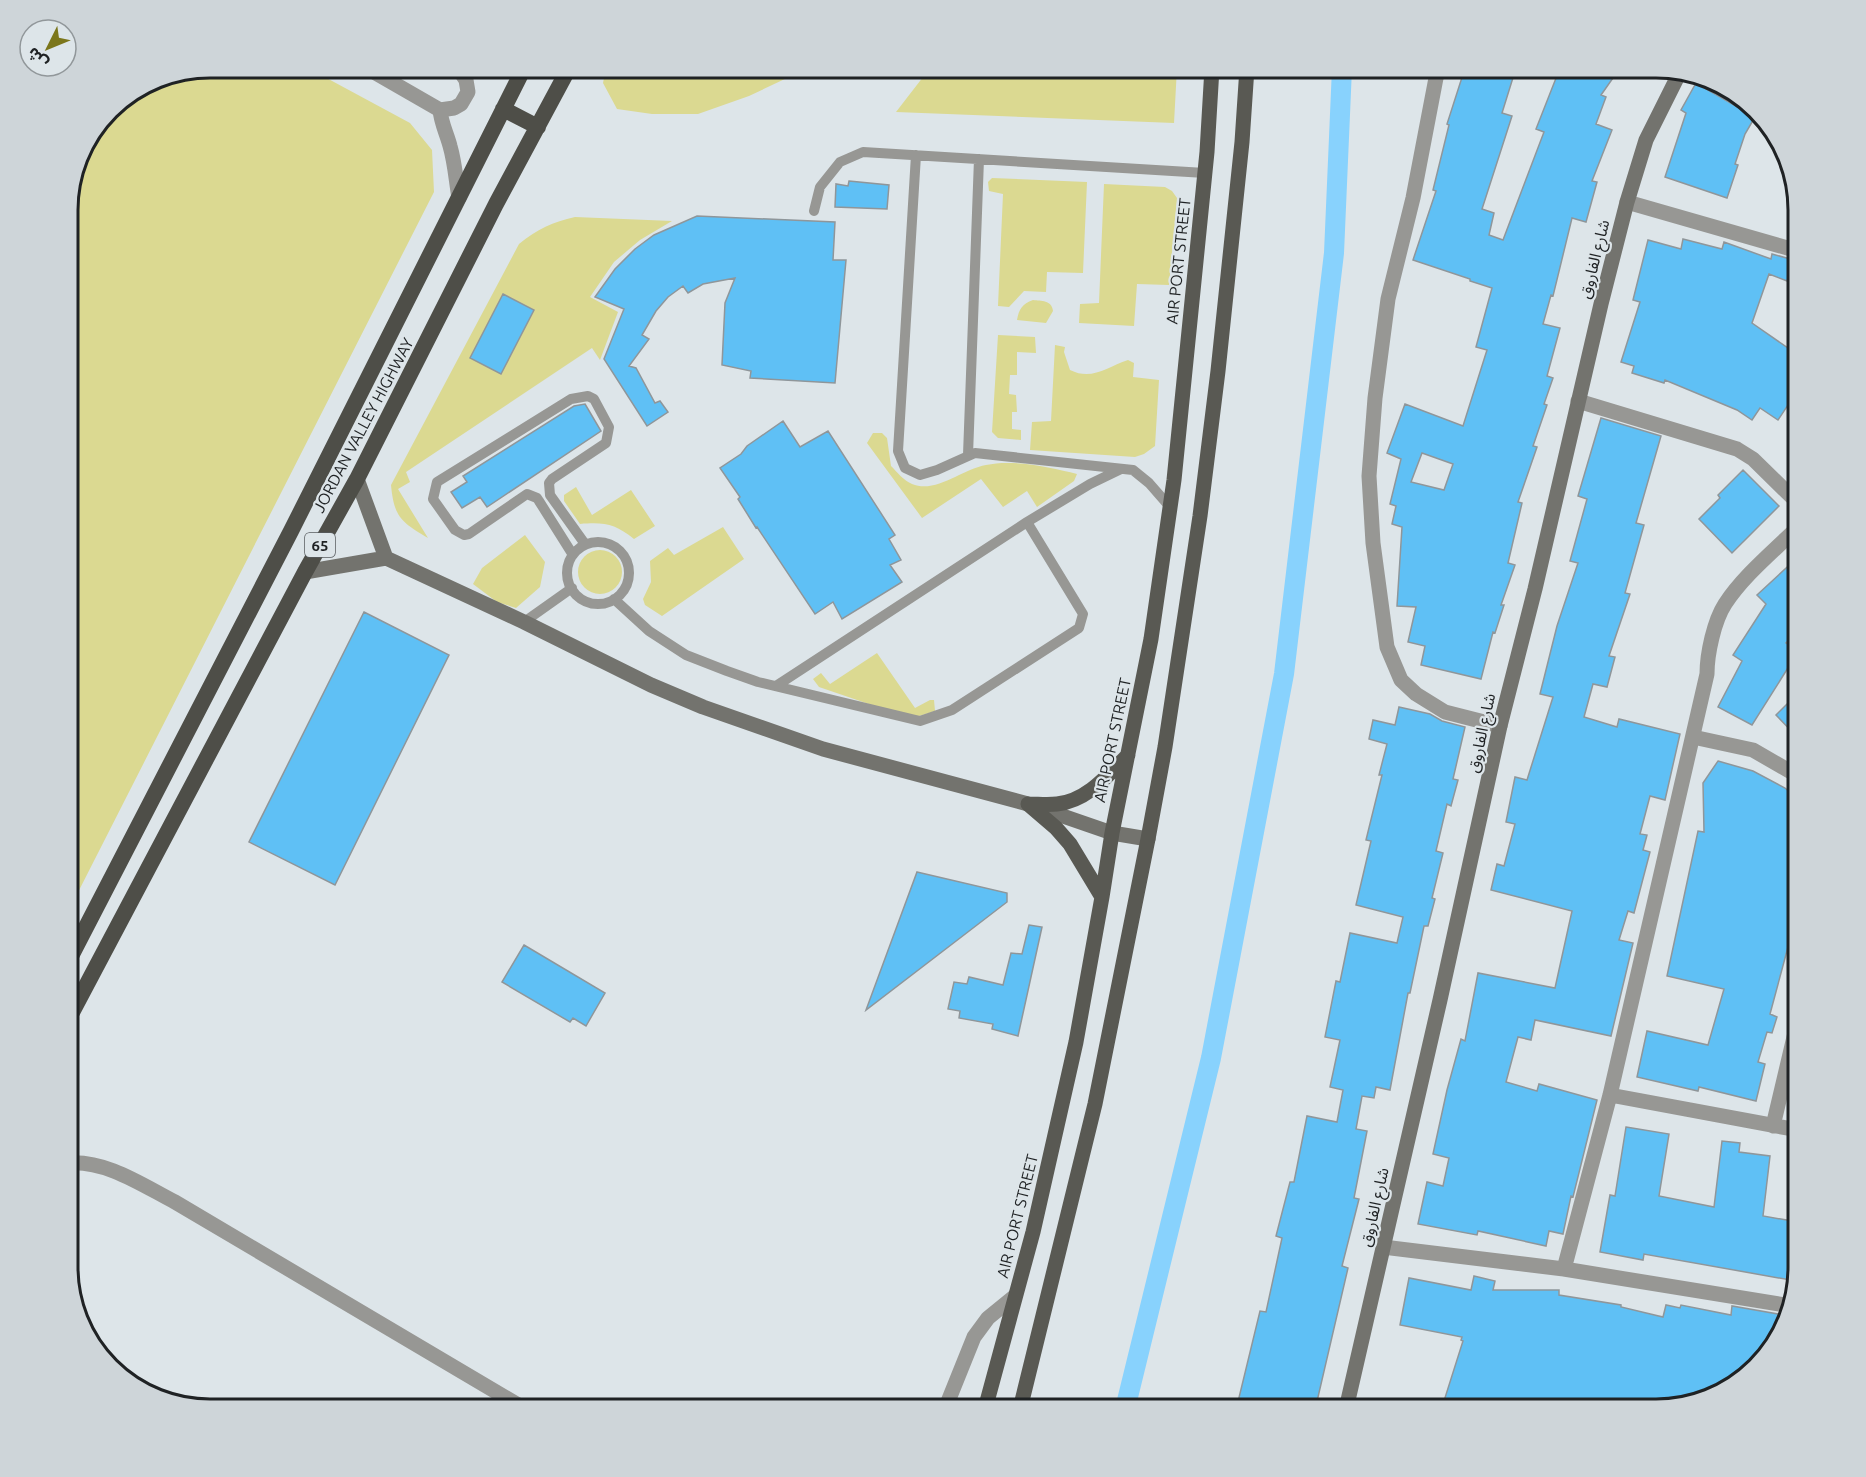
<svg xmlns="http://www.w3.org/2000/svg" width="1866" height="1477" font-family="Ubuntu,'Noto Sans Arabic',sans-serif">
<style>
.green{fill:#dbd991}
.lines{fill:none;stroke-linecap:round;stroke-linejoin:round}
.canal{stroke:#88d2fd;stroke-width:20}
.building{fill:#5fc0f5;stroke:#8f969a;stroke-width:1.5;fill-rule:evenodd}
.service{stroke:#979794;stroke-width:10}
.minor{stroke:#979794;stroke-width:15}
.tertiary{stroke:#979794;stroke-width:15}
.secondary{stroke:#73736e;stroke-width:15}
.primary{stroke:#595953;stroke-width:15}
.trunk{stroke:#4e4e48;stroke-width:16}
.labels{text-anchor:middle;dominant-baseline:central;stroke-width:4.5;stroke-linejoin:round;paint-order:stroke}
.shield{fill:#dde5e9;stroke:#585c5f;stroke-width:1.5}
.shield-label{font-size:15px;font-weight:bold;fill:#1f2224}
.street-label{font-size:16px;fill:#1f2224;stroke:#dde5e9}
.rim{fill:none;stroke:#1f2224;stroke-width:3}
</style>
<rect width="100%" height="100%" fill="#dde5e9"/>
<!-- green -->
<path class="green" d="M210,68H308L410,123L432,150L434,192L68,912V200L82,147L116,103L156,78Z
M606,68H799L787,78L749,96L698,114H652L617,109L603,83Z
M930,68H1177L1174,123L896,112Z
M992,178L1087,182L1083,273L1047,272L1046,292L1024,291L1009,307L998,306L1003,194L989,191L988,182Z
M1104,184L1165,187L1172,191L1177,198L1169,285L1137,284L1134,326L1079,323L1080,304L1099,303Z
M575,217L672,221L640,240L614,262L590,297L618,312L600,360L592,348L406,472L410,482L398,489L428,538C401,522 394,517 391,485L519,244C537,229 553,222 575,217Z
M1033,300C1041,301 1052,300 1053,311L1046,323L1017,320C1019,309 1022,304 1033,300Z
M998,335L1035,337L1036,353L1017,352V375H1010L1009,394L1016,395L1017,412H1012V429L1021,430V440L998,438L992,432Z
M1055,345L1065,347L1064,352L1070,370C1092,381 1107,367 1128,360L1134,363L1133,377L1159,380L1155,446L1144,454L1135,457L1030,450L1032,422L1051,421Z
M873,433H882L887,438L891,466C897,472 904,481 912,484C936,494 962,469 986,465C1012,459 1051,467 1077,474L1074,481L1037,507L1027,491L1003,507L981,479L922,518L867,443Z
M576,487L592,515L631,490L655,526L634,539C615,524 605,522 580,524L564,501V495Z
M723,527L744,559L662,616L645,605L643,599L651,582L650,561L668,548L674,555Z
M525,535L545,562L540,587L516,608L497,602L473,584L482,568Z
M578 572a22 22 0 1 1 44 0a22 22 0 1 1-44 0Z
M877,653L915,708L930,700H934L935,711L919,716H904L819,687L813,679L821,673L830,684Z"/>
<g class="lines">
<!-- canal -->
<path class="canal" d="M1125,1409L1211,1058L1284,674L1334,253L1342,68"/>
</g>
<!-- building -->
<path class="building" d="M1465,68H1516L1502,113L1512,116L1482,209L1494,213L1489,235L1503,240L1544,132L1536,129L1560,68H1620L1601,95L1606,97L1596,124L1612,130L1592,181L1597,182L1586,222L1572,218L1553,296L1551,295L1543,324L1560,328L1547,376L1553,378L1544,404L1547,405L1533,446L1537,447L1518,502L1522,503L1508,563L1515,565L1501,605H1504L1495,633L1493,632L1481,679L1421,665L1425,646L1408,642L1416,607L1397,606L1402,527L1392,524L1396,506L1390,504L1401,459L1387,453L1405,404L1463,426L1487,350L1476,347L1492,288L1470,281V279L1413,260L1436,191L1433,190L1449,125L1447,124ZM1422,453L1453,464L1444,490L1411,482Z
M1696,83L1755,117L1745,134L1735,164L1738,165L1727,198L1665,177L1686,113L1681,110Z
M849,181L889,185L887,209L835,207L836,184L848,186Z
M697,216L835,222L833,260H846L835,383L750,378L751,371L722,365L725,303L735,278L703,284L688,293L683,286L668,297L656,311L642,335L649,339L629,366L636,368L655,403L660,401L668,412L647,426L604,359L624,309L595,297L615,269L635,249L654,235Z
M1683,239L1722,249L1724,242L1771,259L1772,254L1794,260L1787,281L1769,274L1752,323L1798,355V390L1778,420L1760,408L1752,420L1737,410L1665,380L1664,383L1632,373L1634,366L1621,362L1640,302L1633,300L1648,240L1681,249Z
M503,294L534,310L501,374L470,358Z
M585,404L601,431L487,507L480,497L462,508L451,492L467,482L463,476L574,406Z
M1601,418L1661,436L1636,523L1644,525L1625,593L1630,594L1609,656L1615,657L1607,687L1593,684L1584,717L1617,727L1619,719L1680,734L1665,800L1650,796L1640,834L1647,835L1643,850L1650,852L1634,913L1628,911L1619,940L1633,943L1611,1036L1535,1020L1531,1040L1518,1037L1506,1082L1537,1091L1539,1084L1597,1100L1573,1197L1571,1196L1563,1234L1549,1231L1546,1246L1478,1231L1477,1235L1418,1224L1427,1182L1443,1186L1449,1158L1433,1154L1447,1090L1461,1039L1465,1041L1478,973L1555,988L1572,911L1491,890L1497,864L1504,866L1515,824L1506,822L1515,777L1527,780L1553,697L1540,694L1557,626L1578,563L1570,561L1587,499L1578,496Z
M783,421L800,447L828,431L895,535L889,539L901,560L890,565L902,582L842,619L833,602L815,614L757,527L756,528L738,499L740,497L720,468L741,454L747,446Z
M1743,470L1779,506L1732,553L1699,519L1720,498L1718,495Z
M1798,557V631L1786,643L1798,652L1752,725L1718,707L1742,661L1733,655L1766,604L1757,595Z
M364,612L449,655L335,885L249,842Z
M1798,693V738L1776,715Z
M1399,707L1430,714L1442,721L1465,727L1453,779L1458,780L1451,806L1447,804L1436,851L1443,853L1432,898L1435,899L1428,926H1424L1410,993H1408L1390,1090L1376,1087L1374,1098L1362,1096L1356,1129L1367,1131L1354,1198L1359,1199L1342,1266L1348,1268L1315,1410H1236L1260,1311L1266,1312L1282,1238L1276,1236L1290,1182H1294L1307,1116L1337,1122L1343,1090L1330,1087L1340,1040L1325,1037L1336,981L1340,982L1350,933L1397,943L1403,917L1356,905L1371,841L1366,840L1382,775H1379L1387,744L1369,739L1373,720L1395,725Z
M1718,761L1753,771L1785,788L1798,799V907L1790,947H1788L1770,1014L1777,1017L1772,1033L1767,1032L1758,1062L1765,1064L1756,1101L1699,1087L1698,1091L1637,1077L1647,1031L1708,1045L1724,989L1667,976L1698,831L1704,832L1703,783Z
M917,872L1007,893V902L866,1010Z
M1029,925L1042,927L1018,1036L992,1029L993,1024L959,1018L960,1011L948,1009L954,982L967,984L969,977L1003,985L1011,953L1022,954Z
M524,945L605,993L586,1026L573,1018L570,1022L502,982Z
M1626,1127L1669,1134L1659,1196L1714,1207L1722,1141L1740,1143L1739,1152L1770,1156L1763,1216L1798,1222V1267L1796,1281L1644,1254L1643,1260L1600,1252L1610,1195L1615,1196Z
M1474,1276L1495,1281L1493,1290H1559V1295L1621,1305V1307L1663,1317L1666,1305L1680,1308L1681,1305L1731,1315L1732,1306L1778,1314L1785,1325L1763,1361L1719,1395L1656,1410H1517L1485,1404L1484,1410H1472L1444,1401L1463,1341L1461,1340L1462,1337L1400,1325L1409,1278L1471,1290Z"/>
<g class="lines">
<!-- service -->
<path class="service" d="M916,155L898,451L905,468L920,475L937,470L975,453L1133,470L1149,483L1170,507
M814,211L820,187L840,162L863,152L1205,173
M968,455L979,159
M567 573a31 31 0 1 1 62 0a31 31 0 1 1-62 0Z
M573,555L539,501L537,498L527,494L469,534L464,535L455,530L433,499L437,482L571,399L588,396L594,399L609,427L606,443L552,479L549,483L550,495L585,544
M614,599L649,631L686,655L727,671L758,682L920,721L952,710L1079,628L1083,614L1027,522L1090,484L1121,469
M524,622L572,588
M776,686L1027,522"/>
<!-- minor -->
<path class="minor" d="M1440,68L1436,78L1413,198L1388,299L1375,398L1369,476L1373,543L1387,647L1401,680L1416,694L1445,712L1500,726
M1627,202L1798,251
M1578,401L1737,449L1753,459L1798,503
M1693,737L1753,750L1798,776
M1610,1095L1798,1130
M1773,1126L1798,1020
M68,1163C106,1160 142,1185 175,1202L525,1409
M1383,1247L1564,1269L1791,1306
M1564,1269L1610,1095L1707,674C1707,654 1714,621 1725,604C1744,575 1774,551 1798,527
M945,1409L974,1337L988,1318L1015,1296"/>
<!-- tertiary -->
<path class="tertiary" d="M367,68L440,110L454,108L461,104L468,92L466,80L458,68
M440,110C441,123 447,134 450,146C455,163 456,181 459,198"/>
<!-- secondary -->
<path class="secondary" d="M357,479L386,558
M305,572L386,558L524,622L651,685L703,707L823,749L1028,804L1112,833L1148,839
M1346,1409L1440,1000L1500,726L1535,589L1601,304L1627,202L1646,140L1680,72"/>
<!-- primary -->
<path class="primary" d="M1028,804L1056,828L1070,844L1102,897
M1028,804C1038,804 1047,805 1057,804C1087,801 1108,775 1128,755
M985,1409L1033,1232L1076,1042L1102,897L1112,833L1151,639L1174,480L1207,152L1212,68
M1020,1409L1095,1104L1148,839L1165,747L1200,516L1218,371L1242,142L1247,68"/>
<!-- trunk -->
<path class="trunk" d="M503,109L538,127
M68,962L291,531L524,68
M68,1020L305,572L357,479L496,204L569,68"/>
</g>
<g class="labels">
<!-- shield labels -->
<rect class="shield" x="305" y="533" width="30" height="24" rx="4.5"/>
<g class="shield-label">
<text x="320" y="545">65</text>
</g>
<!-- street labels -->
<g class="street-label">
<text transform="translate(1594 259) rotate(-76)">شارع الفاروق</text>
<text transform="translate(1178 261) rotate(-84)">AIR PORT STREET</text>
<text transform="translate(363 425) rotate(-62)">JORDAN VALLEY HIGHWAY</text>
<text transform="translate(1481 733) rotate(-78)">شارع الفاروق</text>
<text transform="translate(1112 740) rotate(-78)">AIR PORT STREET</text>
<text transform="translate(1374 1207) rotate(-77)">شارع الفاروق</text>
<text transform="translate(1017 1216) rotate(-76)">AIR PORT STREET</text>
</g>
</g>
<!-- crop -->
<path d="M0 0H1866V1477H0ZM210 78H1656A132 132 0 0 1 1788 210V1267A132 132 0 0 1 1656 1399H210A132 132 0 0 1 78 1267V210A132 132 0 0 1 210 78Z" fill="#ced5d9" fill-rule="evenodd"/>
<path class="rim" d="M210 78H1656A132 132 0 0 1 1788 210V1267A132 132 0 0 1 1656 1399H210A132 132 0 0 1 78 1267V210A132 132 0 0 1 210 78Z"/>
<!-- north arrow -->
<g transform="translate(48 48) rotate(227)"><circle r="28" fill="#dde5e9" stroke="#91979a" stroke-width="1.5"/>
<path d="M0-4.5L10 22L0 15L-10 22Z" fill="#7b761b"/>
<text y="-9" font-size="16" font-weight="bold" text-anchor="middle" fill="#1f2224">ش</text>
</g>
</svg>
